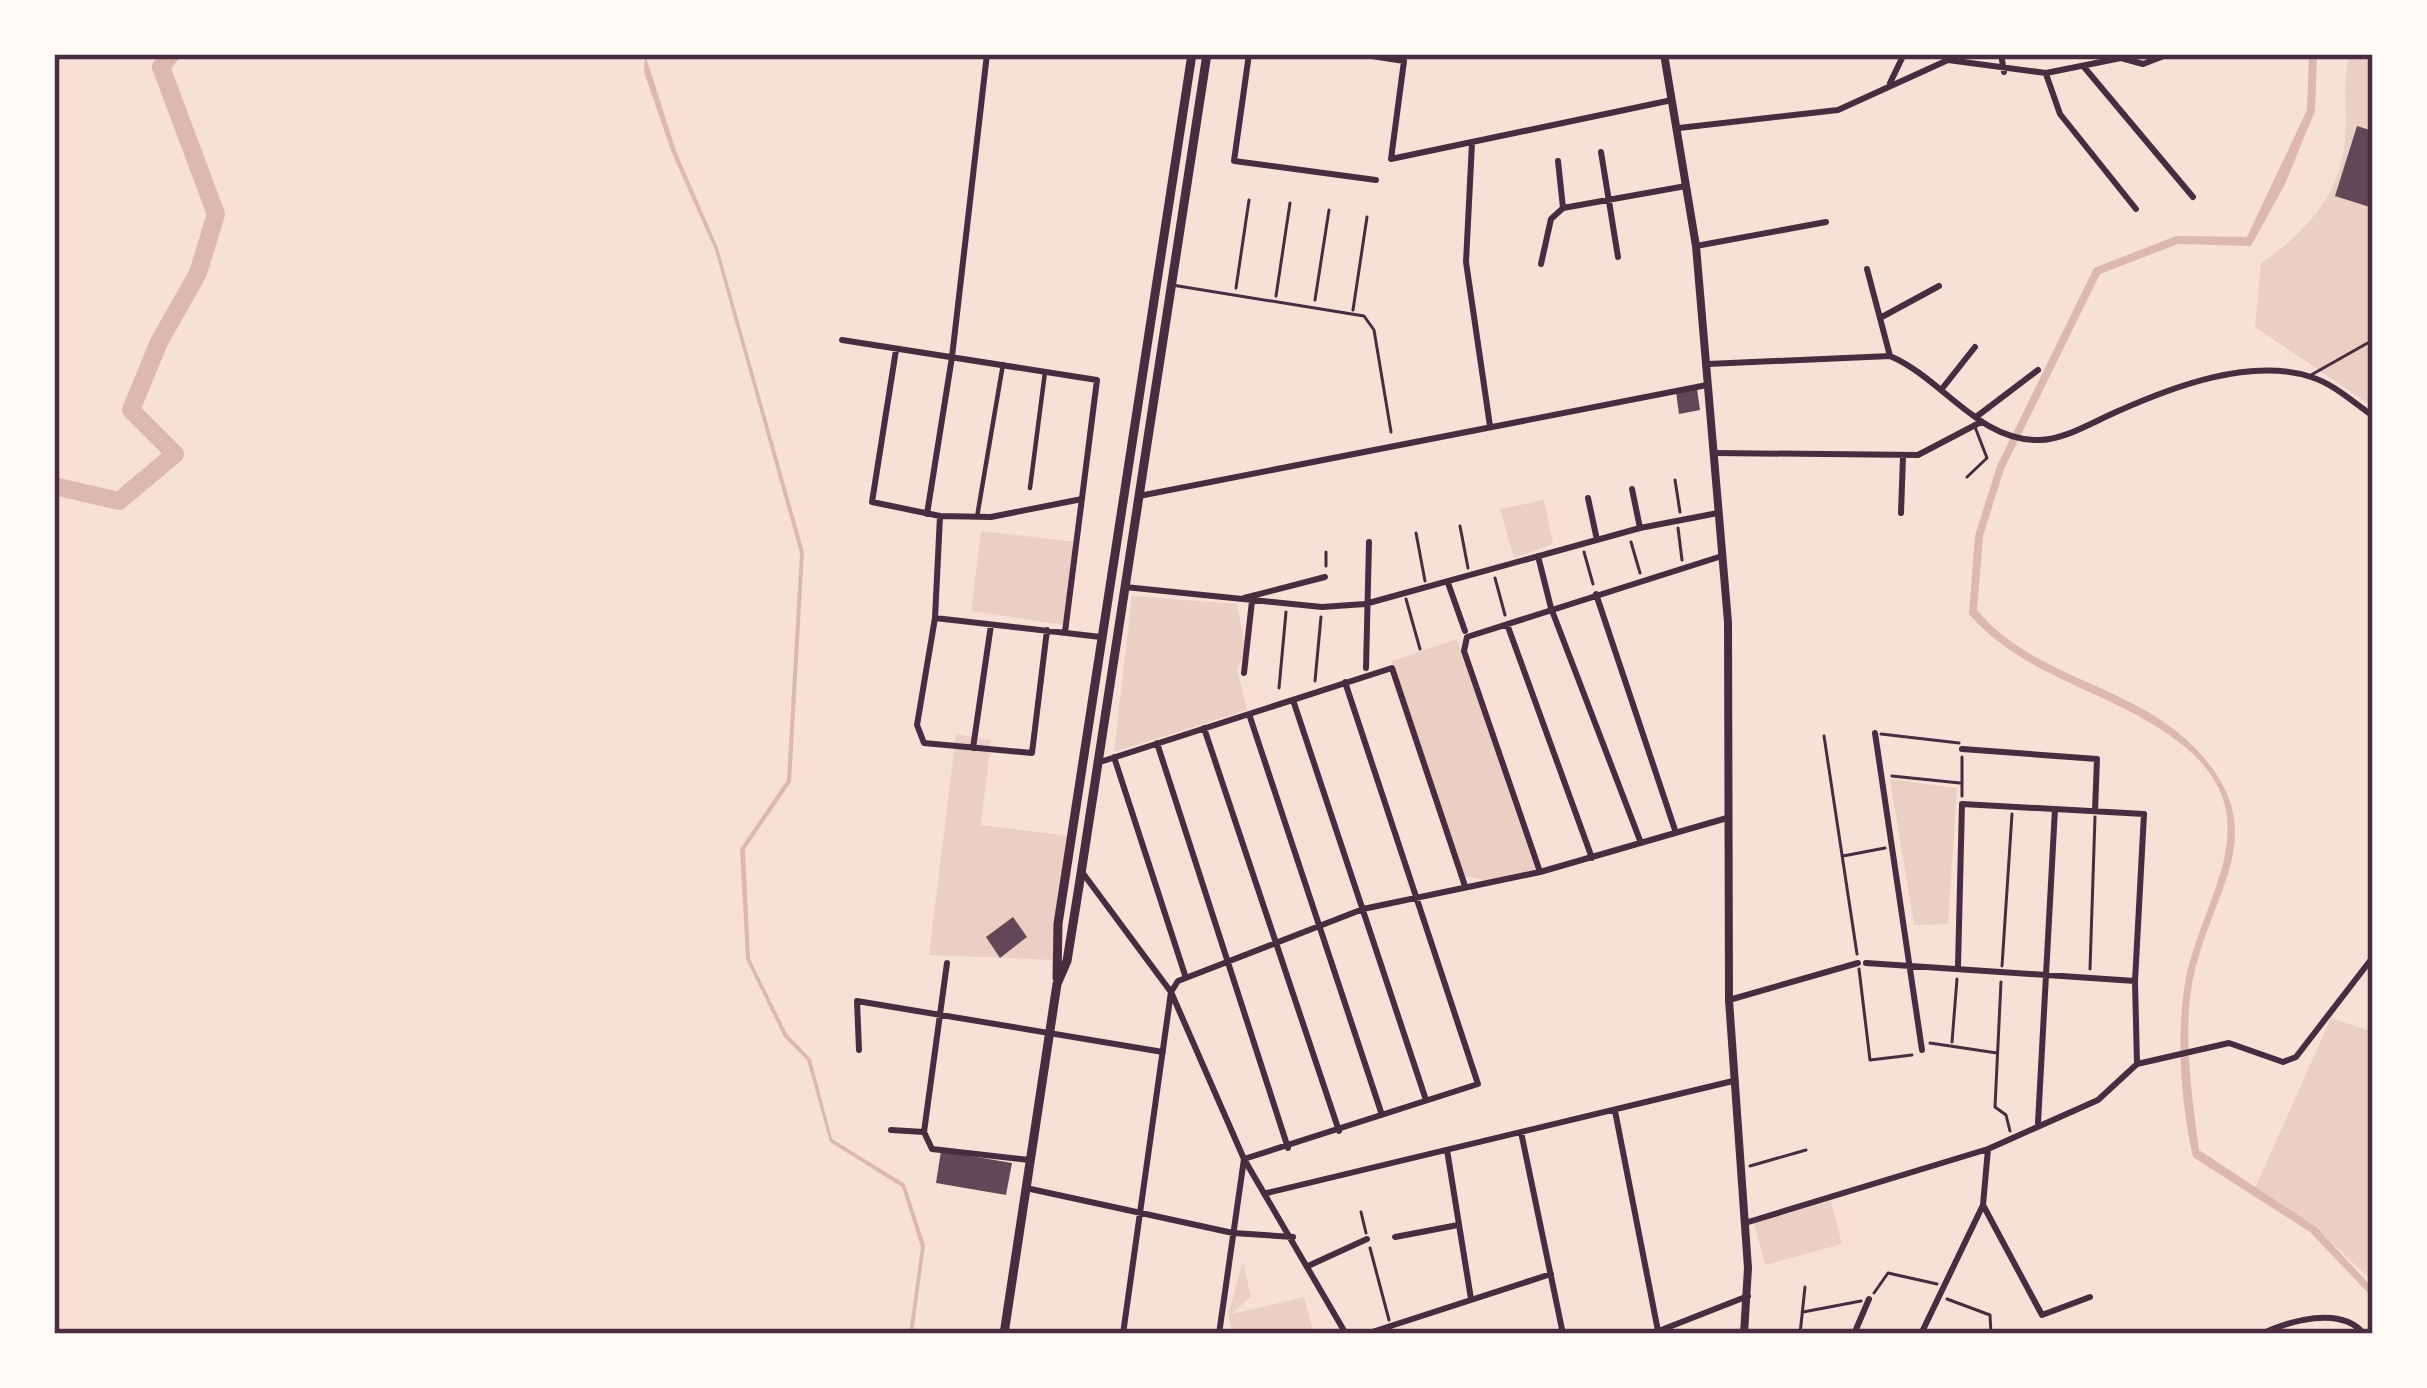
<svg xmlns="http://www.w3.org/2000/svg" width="2427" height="1388" font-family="'Space Grotesk',sans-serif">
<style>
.green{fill:#ebcfc5}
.water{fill:#dcb8b0}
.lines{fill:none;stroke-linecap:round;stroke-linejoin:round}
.river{stroke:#dcb8b0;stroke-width:18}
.building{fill:#644757}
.path{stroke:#4a2c40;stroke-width:3}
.service{stroke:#4a2c40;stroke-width:3}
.pedestrian{stroke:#4a2c40;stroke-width:4.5}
.minor{stroke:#4a2c40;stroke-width:6}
.tertiary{stroke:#4a2c40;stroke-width:8}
.primary{stroke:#4a2c40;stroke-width:9}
.neatline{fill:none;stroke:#4a2c40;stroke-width:4.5}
</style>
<rect width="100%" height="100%" fill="#f7e1d7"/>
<!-- green -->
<path class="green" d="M2349,54H2373V407L2255,327L2261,263C2298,239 2331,205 2342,160C2350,126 2341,88 2349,54Z
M1544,500L1553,544L1514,558L1500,509Z
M981,531L1076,542L1065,625L971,611Z
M1132,596L1237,604L1246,652L1237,669L1247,710L1114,752Z
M1457,639L1536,872L1486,880L1464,876L1392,661Z
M956,734L991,740L981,825L1071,836L1053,960L929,955Z
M1890,779L1957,788L1948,924L1914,925Z
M2331,1018L2373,1032V1282L2327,1238L2255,1188Z
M1831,1201L1842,1244L1765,1265L1754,1223Z
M1243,1262L1251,1297L1231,1314L1304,1297L1314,1334H1233L1228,1315Z"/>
<!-- water -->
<path class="water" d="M645,54L676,151L718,248L804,552L791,782L745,849L750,959L787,1034L811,1059L832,1139L905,1184L925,1245L913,1334H909L921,1247L902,1187L830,1142L807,1060L784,1037L746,959L740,849L787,780L800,553L715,250L672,153L644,72Z
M2309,54H2317L2315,111L2285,184L2251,246L2178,244L2100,274L2004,469L1983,536L1977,610C2033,678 2132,684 2193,746C2279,833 2209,890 2192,984C2183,1038 2192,1096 2199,1150L2316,1227L2373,1288V1298L2310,1232L2193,1157C2181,1104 2176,1037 2185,983C2200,898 2273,821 2185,747C2118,691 2027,681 1969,614L1975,536L1997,466L2094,268L2176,236L2247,237L2307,110Z"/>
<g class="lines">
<!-- river -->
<path class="river" d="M54,486L119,501L175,454L131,410L159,342L198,273L216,214L161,67L171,54"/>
</g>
<!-- building -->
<path class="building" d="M2357,126L2373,131V208L2335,196Z
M1697,389L1700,410L1679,414L1676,392Z
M1013,917L1027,937L1000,958L986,937Z
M941,1151L1012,1163L1006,1195L936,1183Z"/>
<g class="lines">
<!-- path -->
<path class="path" d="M1236,288L1249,200
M1276,296L1290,203
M1315,300L1329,210
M1353,310L1367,217
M1675,480L1680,512
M1460,526L1468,568
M1678,528L1682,560
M1416,533L1425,581
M1631,542L1640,573
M1584,552L1593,584
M1326,566V552
M1495,578L1505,615
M1406,599L1420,649
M1315,681L1321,617
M1279,688L1286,612
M1881,734L1959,743
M1824,736L1857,954
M1892,776L1960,783
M1962,796V757
M1843,856L1885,848
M2002,966L2012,814
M1859,969L1870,1060L1912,1055
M2090,969L2095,817
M2001,982L1995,1107L2006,1115L2010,1131
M1952,1042L1957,979
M1930,1043L1997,1053
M1750,1166L1806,1150
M1361,1212L1366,1233
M1370,1248L1389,1320
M1874,1293L1888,1273L1937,1284
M1947,1299L1990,1315L1991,1334
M1803,1312L1861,1301
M1800,1334L1805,1287"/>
<!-- service -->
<path class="service" d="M1172,285L1364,316L1374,330L1391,432
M2311,375L2373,340
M1967,477L1987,458L1975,427"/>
<!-- pedestrian -->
<path class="pedestrian" d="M1030,488L1045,372
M977,517L1003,364"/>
<!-- minor -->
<path class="minor" d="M1249,54L1234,161L1376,180
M1359,54L1404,61L1391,159L1672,100
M2001,54L2004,72
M2084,67L2193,197
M2046,74L2060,114L2136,209
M1890,83L1904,54
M1679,128L1838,110L1948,60L2046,73L2121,58L2143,64L2169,54
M1472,143L1466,262L1490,426
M1601,152L1618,257
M1563,208L1686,186
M1696,246L1826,222
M1541,264L1551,219L1563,208L1558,161
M1867,269L1890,356
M1880,318L1939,286
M842,340L1097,380L1065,632
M896,350L872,502L940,516L991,517L1082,499
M1708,364L1890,356C1942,378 1978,441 2039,440C2064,440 2093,422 2116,412C2172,387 2250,357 2311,377C2334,384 2353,402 2373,416
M1941,390L1975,347
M1976,417L2038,370
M1715,453L1918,455L1981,422
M1632,489L1640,528
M1139,496L1707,385
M1588,498L1597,540
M1901,513L1903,457
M927,514L952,357L987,54
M940,516L935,618L917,725L924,743L1032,753L1047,630
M1538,556L1551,608L1641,843
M1448,583L1465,631
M1125,587L1322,607L1365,604L1640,528L1718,513
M1596,594L1676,833
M1244,598L1325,577
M935,618L1101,637
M1507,624L1592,858
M1366,668L1369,542
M1244,673L1252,601
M1293,700L1426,1100
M1249,714L1382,1115
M1204,728L1339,1131
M1875,733L1922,1050
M1157,743L1288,1148
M973,748L991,625
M1962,749L2097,759L2095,811
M1114,757L1185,975
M1100,762L1392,668L1465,886
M1082,872L1171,992L1244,1159L1346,1334
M1540,872L1464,651L1467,637L1722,556
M1866,963L2135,981
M1958,966L1962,804L2144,814L2135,981L2137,1064
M1729,1000L1858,963
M859,1050L857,1001L1163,1052
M1615,1111L1658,1331
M2038,1123L2055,809
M891,1130L924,1132L932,1149L1030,1160
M924,1132L947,963
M1521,1132L1563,1334
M1447,1150L1471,1299
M1026,1188L1233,1233L1293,1237
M1267,1193L1733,1081
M1983,1205L2042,1315L2090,1297
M1745,1223L1988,1149L2098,1100L2137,1064L2229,1043L2283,1062L2296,1057L2373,957
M1395,1237L1458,1225
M1308,1266L1367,1239
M1123,1334L1171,992L1178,981L1363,909L1540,872L1727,818
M1219,1334L1244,1159L1478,1084L1345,682
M1366,1334L1551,1274
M1651,1334L1748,1296
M1854,1334L1869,1299
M1921,1334L1983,1205L1988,1149
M2261,1334C2289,1321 2341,1305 2364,1334"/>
<!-- tertiary -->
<path class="tertiary" d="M1664,54L1696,246L1728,622L1729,1000L1748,1268L1744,1334"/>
<!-- primary -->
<path class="primary" d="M1057,978L1058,924L1192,54
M1004,1334L1057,984L1067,961L1080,880L1207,54"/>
</g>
<!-- border -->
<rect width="2427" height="1388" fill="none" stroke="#fffaf5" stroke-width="114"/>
<rect x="57" y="57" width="2313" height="1274" class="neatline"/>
</svg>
